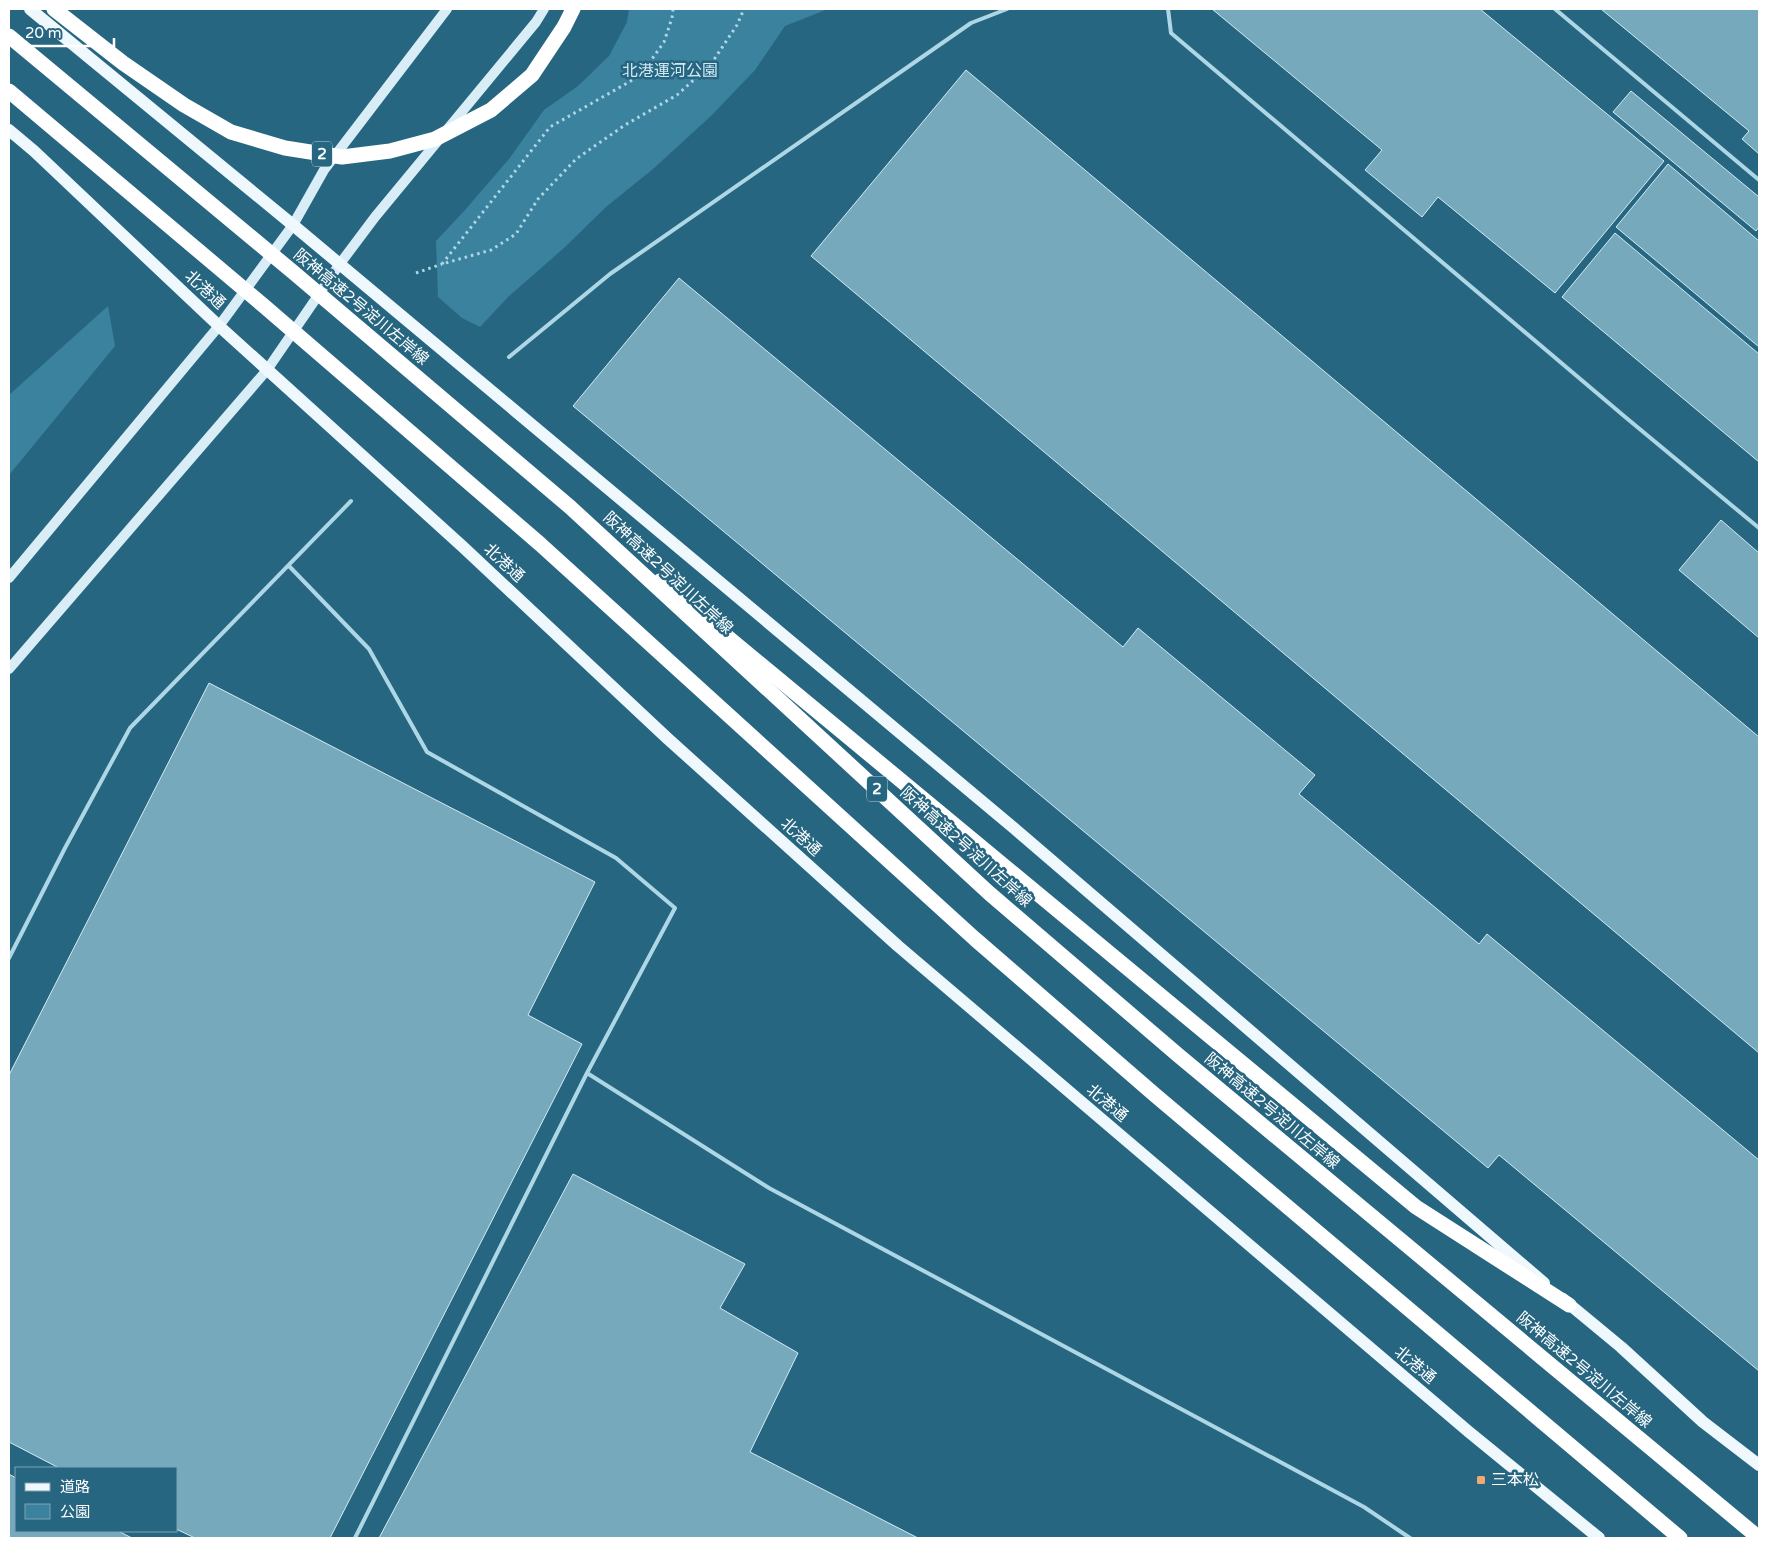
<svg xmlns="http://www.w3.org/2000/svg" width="1768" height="1547" font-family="'Varela Round','Noto Sans JP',sans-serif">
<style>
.green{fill:#3b829e}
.building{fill:#77a9bc;stroke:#d1ebf5}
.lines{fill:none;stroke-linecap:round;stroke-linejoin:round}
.path{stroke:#aed7e6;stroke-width:3;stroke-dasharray:2.5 4;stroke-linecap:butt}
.lane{stroke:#aed7e6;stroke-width:4}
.secondary{stroke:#d8edf6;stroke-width:10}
.primary{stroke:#eff8fd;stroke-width:12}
.highway{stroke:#fff;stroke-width:15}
.highway-bridge{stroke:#fff;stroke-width:15}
.poi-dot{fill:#efaa74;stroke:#276681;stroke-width:2}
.labels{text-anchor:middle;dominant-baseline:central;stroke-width:5;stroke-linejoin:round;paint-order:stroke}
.shield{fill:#276681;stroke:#bed1d9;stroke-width:1}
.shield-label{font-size:15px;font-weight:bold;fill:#fff}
.park-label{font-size:16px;fill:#d1ebf5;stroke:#276681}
.street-label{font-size:16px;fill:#fff;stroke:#276681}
.poi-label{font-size:16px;fill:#fff;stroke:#276681;text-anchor:start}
</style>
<rect width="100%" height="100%" fill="#276681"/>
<!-- green -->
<path class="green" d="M629,9H828L785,26L755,70L712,115L653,169L606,207L564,248L508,297L480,327L462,318L438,297L436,241L465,210L509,159L544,110L578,86L609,56L627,22Z
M108,306L115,346L9,475V395Z"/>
<!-- building -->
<path class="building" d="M1212,9H1480L1664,161L1555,293L1438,197L1422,217L1365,170L1382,150Z
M1601,9H1759V154L1742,139L1749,131Z
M966,70L1759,737V1053L811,256Z
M1631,91L1759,197V227L1756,231L1613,112Z
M1668,164L1759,241V347L1616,227Z
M1615,233L1759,354V462L1562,297Z
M679,278L1123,647L1138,628L1315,775L1299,794L1479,944L1487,934L1759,1160V1371L1499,1155L1488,1168L573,406Z
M1721,520L1759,553V638L1679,570Z
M209,683L595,882L528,1015L582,1044L330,1538H195L176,1529V1468H59L9,1442V1075Z
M573,1174L745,1264L720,1308L798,1353L750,1452L918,1538H379Z
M9,1474L16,1478V1531H118L132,1538H9Z"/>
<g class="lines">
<!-- path -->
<path class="path" d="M673,9L672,18L664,42L652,59L636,78L550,127L442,264L491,250L516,234L538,199L576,159L625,125L677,95L697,77L715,58L737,25L744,9
M416,273L442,264"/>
<!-- lane -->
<path class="lane" d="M1168,9L1171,33L1624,416L1759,528
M1555,9L1759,180
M509,357L610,274L971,23L1007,9
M289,566L369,649L427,752L616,858L675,908L587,1073L355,1538
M9,958L65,848L130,728L351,501
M587,1073L769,1188L1364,1507L1410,1538"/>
<!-- secondary -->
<path class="secondary" d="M9,578L219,326L293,225L324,170L447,9
M9,669L267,370L339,265L375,217L536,22L544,9"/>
<!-- primary -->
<path class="primary" d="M30,9L293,225L1015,829L1544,1283
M9,130L34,151L219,326L462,546L667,738L898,946L1469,1432L1599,1538
M1563,1299L1621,1347L1703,1422L1759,1465"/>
<!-- highway -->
<path class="highway" d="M660,581L1416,1207L1569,1305"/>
<!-- highway-bridge -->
<path class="highway-bridge" d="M54,9L123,63L184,105L231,132L285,148L342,157L390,151L435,139L491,110L532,75L564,27L573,9
M9,36L293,272L570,507L989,893L1178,1055L1753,1533
M9,91L264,306L540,544L975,939L1155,1095L1680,1538"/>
</g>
<!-- markers -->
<rect class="poi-dot" x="1476" y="1475" width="10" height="10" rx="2.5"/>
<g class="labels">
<!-- shield labels -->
<g class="shield">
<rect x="312" y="141.5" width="20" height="25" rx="4"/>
<rect x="867" y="776.5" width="20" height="25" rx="4"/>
</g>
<g class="shield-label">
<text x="322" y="154">2</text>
<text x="877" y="789">2</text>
</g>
<!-- park labels -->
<g class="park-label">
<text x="670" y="71">北港運河公園</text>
</g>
<!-- street labels -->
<g class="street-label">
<text transform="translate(205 290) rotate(43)">北港通</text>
<text transform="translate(361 307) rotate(40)">阪神高速2号淀川左岸線</text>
<text transform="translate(504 563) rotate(43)">北港通</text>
<text transform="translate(668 573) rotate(43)">阪神高速2号淀川左岸線</text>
<text transform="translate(801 837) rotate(42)">北港通</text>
<text transform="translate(966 847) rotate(42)">阪神高速2号淀川左岸線</text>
<text transform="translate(1107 1103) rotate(40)">北港通</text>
<text transform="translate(1272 1111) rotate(40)">阪神高速2号淀川左岸線</text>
<text transform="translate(1415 1365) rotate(40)">北港通</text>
<text transform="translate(1584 1370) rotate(40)">阪神高速2号淀川左岸線</text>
</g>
<!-- poi labels -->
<g class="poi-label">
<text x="1491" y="1480">三本松</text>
</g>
</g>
<!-- border -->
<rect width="1768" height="1547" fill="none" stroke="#ffffff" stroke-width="20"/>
<!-- legend -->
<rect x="15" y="1467" width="162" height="65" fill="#276681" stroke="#7da3b3"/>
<rect x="25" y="1483" width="25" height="8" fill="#eff8fd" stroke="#7da3b3"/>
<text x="60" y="1492" font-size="15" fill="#ffffff">道路</text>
<rect x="25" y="1504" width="25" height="15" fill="#3b829e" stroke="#7da3b3"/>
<text x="60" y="1517" font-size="15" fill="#ffffff">公園</text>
<!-- scale -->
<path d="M18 38v8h96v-8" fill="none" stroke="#ffffff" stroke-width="2.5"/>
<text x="25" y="38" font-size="15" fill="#ffffff" stroke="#276681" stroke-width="4" paint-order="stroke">20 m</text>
</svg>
